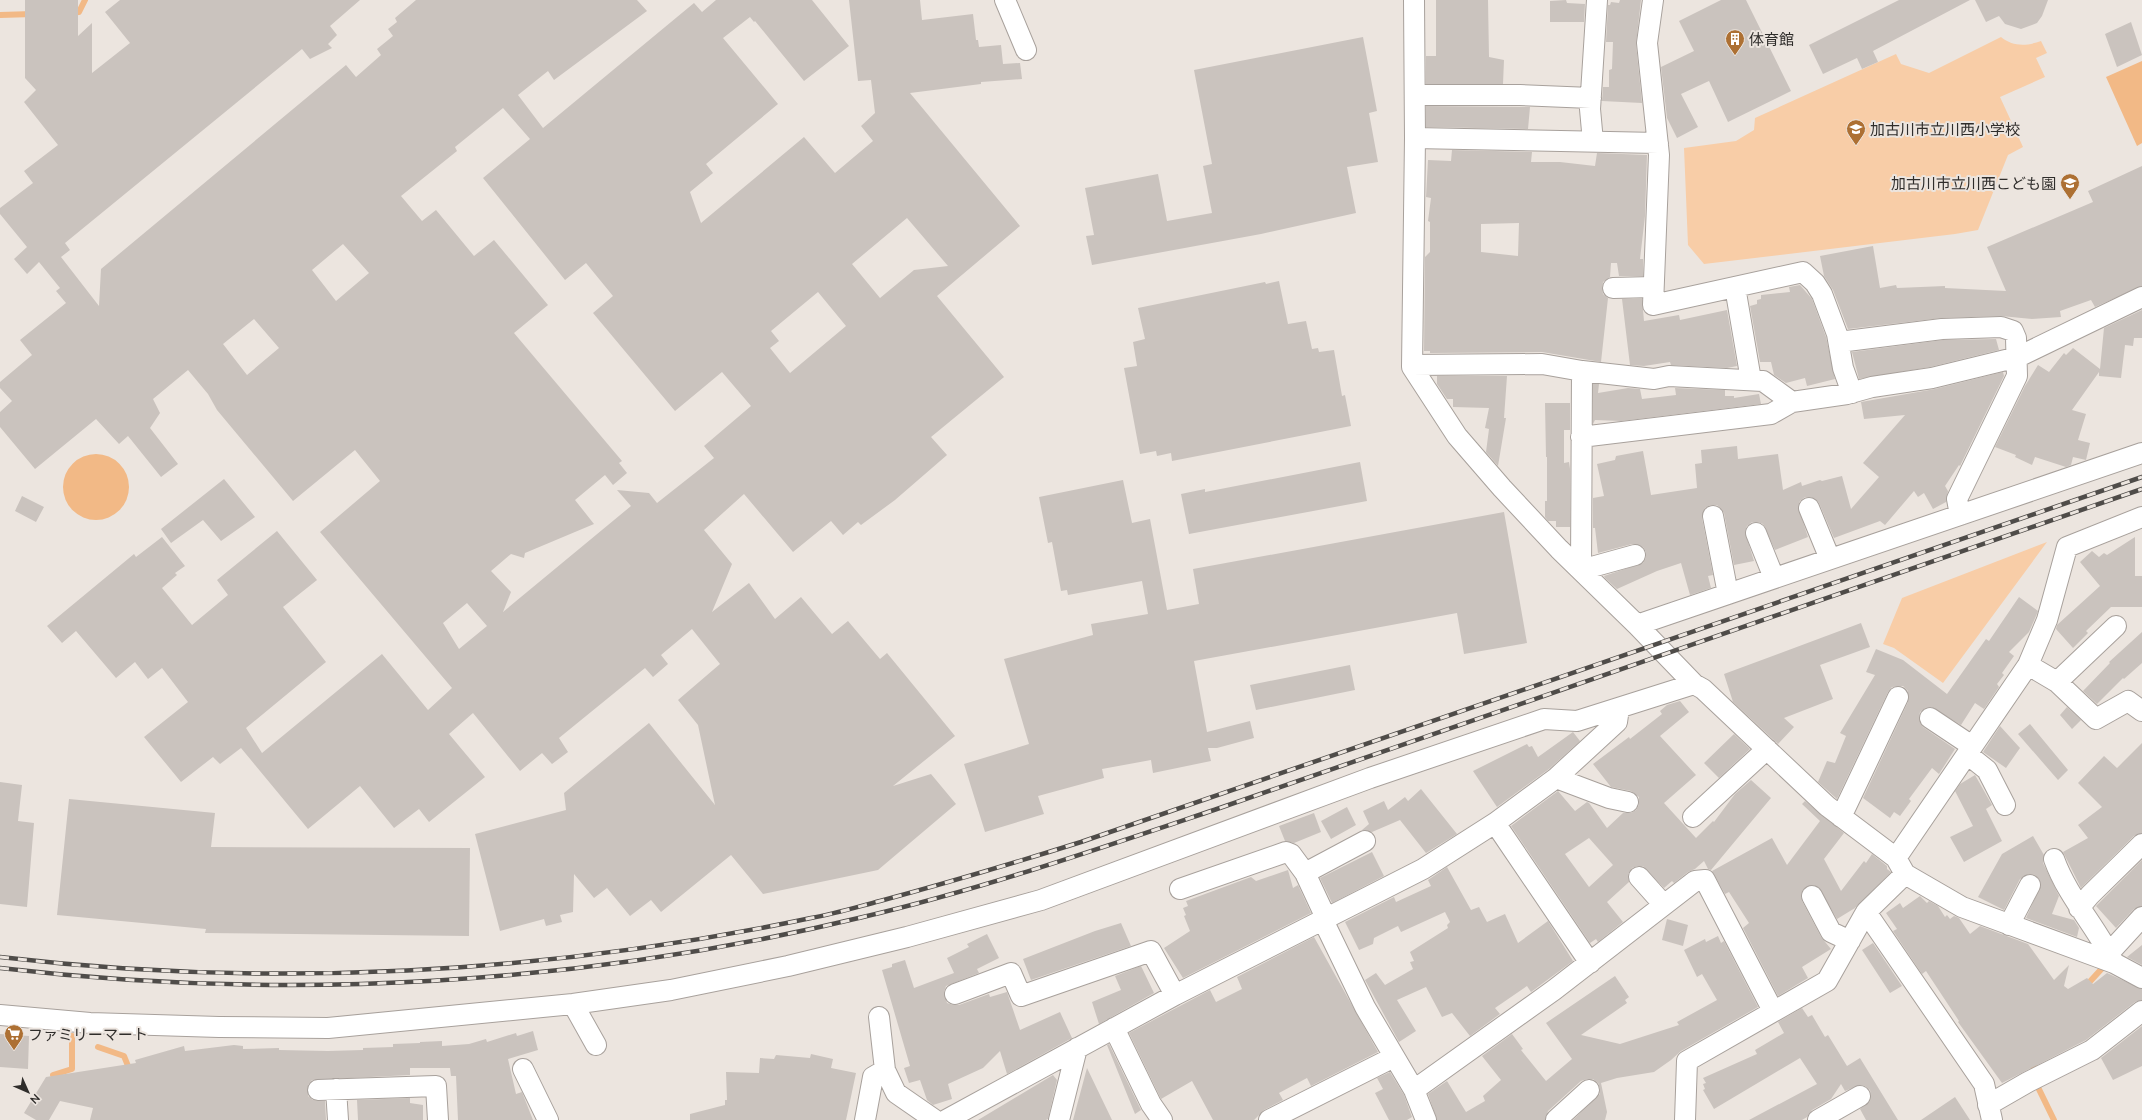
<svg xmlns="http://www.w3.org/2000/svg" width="2142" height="1120" font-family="Mulish,'Noto Sans JP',sans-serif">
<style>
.green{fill:#f8cda7}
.water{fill:#f2b986}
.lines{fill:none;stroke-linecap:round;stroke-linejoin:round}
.stream{stroke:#f2b986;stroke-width:6}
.building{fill:#cac3be;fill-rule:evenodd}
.minor-casing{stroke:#a8a19c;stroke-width:22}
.minor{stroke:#fff;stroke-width:20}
.rail-casing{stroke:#4f4c49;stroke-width:4.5}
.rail{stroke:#ece5df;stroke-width:3;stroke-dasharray:9;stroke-linecap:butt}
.labels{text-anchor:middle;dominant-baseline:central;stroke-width:4;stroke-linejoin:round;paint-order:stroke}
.poi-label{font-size:15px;fill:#2f2d2b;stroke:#ece5df;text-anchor:start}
</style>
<rect width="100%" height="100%" fill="#ece5df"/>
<!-- green -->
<path class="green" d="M2001,37C2013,47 2027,46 2041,41L2047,53L2036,58L2045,77L2000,97L2023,147L2008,155L1978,230L1955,234L1704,264L1688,245L1684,148L1736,141L1754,130L1755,118L1896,54L1901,64L1929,73Z
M2047,542L1943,683L1894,648L1883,644L1902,598Z"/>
<!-- water -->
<path class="water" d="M2142,61V143L2137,146L2106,77Z
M63 487a33 33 0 1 1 66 0a33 33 0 1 1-66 0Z"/>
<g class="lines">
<!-- stream -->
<path class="stream" d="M70,13L79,12L85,0
M0,15L33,14
M2085,987L2106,964
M98,1047L124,1056L130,1071
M2034,1058L2033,1077L2054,1120
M53,1075L72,1069V1036"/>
</g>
<!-- building -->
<path class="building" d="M25,0H78V36L92,23V73L130,43L105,12L120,0H360L330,26L337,35L328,44L332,48L310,59L302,49L65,243L70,250L61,257L99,306L101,269L346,65L356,77L381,55L377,49L393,36L388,29L397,22L395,18L416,0H637L647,11L554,80L548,71L518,95L543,128L694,3L702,12L716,0H812L849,46L804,81L755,21L754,22L750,17L723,38L778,104L706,164L713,173L690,192L701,223L804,137L835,173L873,141L861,126L875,113L871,80L858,81L849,0H920L922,20L973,14L976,40H978L979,47L1001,45L1003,64L1020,63L1022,79L981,82V84L910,93L1020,226L937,296L1004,377L931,437L947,455L895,500L861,525L858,522L843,535L831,521L793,552L744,494L704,530L732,564L712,612L749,583L775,619L801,597L832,634L848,621L880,659L887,653L955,736L893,786L931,774L956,804L878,870L763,894L731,855L661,912L651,900L630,916L607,888L594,898L574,874L573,912L560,915L562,922L546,926L544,919L500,931L475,834L566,810L564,793L649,723L715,805L698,725L678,700L720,664L692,629L661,655L668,664L653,677L645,668L559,738L568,752L552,764L542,753L520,771L473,713L449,734L485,777L429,822L419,809L394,828L360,786L308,829L241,748L220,764L213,757L181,782L144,737L188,702L162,668L148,679L135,662L116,678L76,631L62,643L47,626L134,554L136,557L162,537L185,566L175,573L177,575L162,588L192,625L228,595L217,580L277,531L317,580L283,607L326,662L246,728L262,753L382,654L428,710L452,688L320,532L380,481L355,450L293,501L217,410L208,394L188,370L153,399L160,413L150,428L178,464L161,477L128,436L119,444L96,419L35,469L0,427V412L12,401L0,388V382L32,355L20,340L66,303L56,291L60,288L39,262L27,274L14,259L27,247L0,214V208L33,183L24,171L58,145L24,102L36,90L25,78ZM503,108L530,139L483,178L565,280L586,263L613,296L593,313L675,411L722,372L751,406L704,446L714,458L657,503L649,493L617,490L631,506L503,612L511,592L491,571L511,554L524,558L525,553L594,524L575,500L605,475L613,485L627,473L619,463L622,461L514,333L548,305L494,240L474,256L436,210L422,221L401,196L457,151L455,147ZM907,218L948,266L914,270L880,298L852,264ZM343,244L369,273L336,301L312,270ZM818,292L846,326L790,373L770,348L779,341L771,331ZM254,319L279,348L247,375L223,344ZM467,603L487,626L459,649L443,623Z
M1436,0H1488L1489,57L1504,60L1503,84H1426V56H1436Z
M1566,0L1567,3L1585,4L1584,22H1550V1Z
M1620,0H1641L1636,44L1642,103L1602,101L1603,87H1609V70L1612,69L1613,42H1606L1608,5H1610L1611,2L1619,3Z
M1721,0H1746L1791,91L1728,122L1709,81L1681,94L1698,127L1677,138L1667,118L1661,67L1694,51L1679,21Z
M1899,0H1970L1873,51L1878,62L1862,69L1857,58L1823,74L1809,45Z
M1975,0H2048L2042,16L2037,23L2021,29L2005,24L1999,16L1986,22Z
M2131,22L2142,55L2117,67L2105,34Z
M1363,37L1377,111L1369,113L1378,162L1347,167L1356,213L1261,234L1092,265L1086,236L1094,235L1085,188L1158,174L1167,221L1212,213L1203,166L1212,164L1194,70Z
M1426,106L1530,107L1528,129L1426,127Z
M1452,150L1532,152L1531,162H1560L1595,166L1597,153L1647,155L1645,216L1640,259H1643V276H1619L1617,263H1611L1610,277L1603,282L1602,288L1603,294L1608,298L1601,362L1542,352L1430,353V351H1424L1425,257L1430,252V222L1428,221L1431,198L1426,197L1428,160L1451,161ZM1519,223L1518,256L1481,252V224Z
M2142,166V286L2095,307L2091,300L2060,311L2061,317L2032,319L2001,316L1942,318L1848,329L1833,290L1824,276L1820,256L1873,246L1880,288L1896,285L1897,288L1945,286V288L2006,291L1987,247L2093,202L2088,191Z
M1279,281L1288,324L1306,321L1312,349L1318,348L1319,352L1334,350L1342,396L1345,395L1351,426L1172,461L1171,453L1157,456L1156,451L1140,454L1124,368L1137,366L1133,342L1145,339L1138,308L1265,282L1266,284Z
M1800,285L1812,299L1826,337L1835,379L1807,386L1805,378L1786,383L1774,375L1771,362H1760L1750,306L1757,304V300L1761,299V295L1790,292L1789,287Z
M1622,299H1642L1644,321L1679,315L1680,320L1727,310L1737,366L1727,368L1671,365L1670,362L1644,366L1630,365Z
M2142,310V338H2134L2133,346L2125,345L2121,378L2099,376V372L2072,410L2086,414L2078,440L2090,443L2086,460L2073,457L2071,465L2066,467L2035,457L2032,465L2015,457L2016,455L1995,447L2025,386L2038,365L2049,372L2064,353L2066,355L2073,348L2100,369L2104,328Z
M1996,339L1999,350L1930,367L1859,379L1852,352L1943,340Z
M2003,372L2004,376L1960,466L1959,465L1945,486L1948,491L1946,502L1933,509L1924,493L1918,497L1914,491L1885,525L1880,521L1834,538L1819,503L1811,497H1805L1800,501L1798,507L1808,537L1775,550L1763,524L1758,522H1752L1747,526L1745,532L1754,561L1734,565L1724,513L1717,505H1710L1705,508L1702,518L1713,575L1708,576L1711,588L1690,595L1681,563L1657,571L1617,589L1605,578L1604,576L1643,563L1646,558V552L1643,547L1632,544L1598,553L1595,528H1593V498L1604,496L1597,464L1615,460L1616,456L1643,451L1651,495L1697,488L1695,464L1702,463L1701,450L1737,446L1738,459L1778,454L1783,490L1801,482L1802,486L1820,480L1822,481L1842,476L1851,509L1879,477L1863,463L1905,415L1864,419L1861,402L1935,389Z
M1437,376H1507L1504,418H1506L1498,466L1486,452L1489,429L1485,428L1489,408L1453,407V399H1447L1437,384Z
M1593,384H1599L1598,393L1628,388L1640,389L1642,399L1676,395L1675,388L1725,390V396H1734V398L1759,394L1761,404L1621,421L1595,420L1593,424Z
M1545,403H1570V430H1564V463L1569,462L1570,469V527H1556V521H1548L1545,517V501H1547V457H1546Z
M1360,462L1367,501L1189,534L1181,494L1205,489V492Z
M224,479L255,517L221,541L203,520L171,543L161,529Z
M1123,480L1132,523L1150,519L1167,610L1199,604L1193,569L1504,512L1527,643L1464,654L1457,613L1194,661L1207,732L1250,721L1254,738L1217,748H1208L1211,761L1153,773L1151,760L1102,769L1104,778L1038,796L1044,814L985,832L964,764L1029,744L1004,659L1093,635L1091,624L1148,614L1142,581L1068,595L1067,590L1061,591L1052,542L1048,543L1039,497Z
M22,496L44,507L36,522L15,511Z
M2135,537V576H2142V607H2111L2086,631L2088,633L2073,648L2056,629L2057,625L2100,586L2080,562L2092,551L2099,557L2104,553L2107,555Z
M2019,597L2038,611L2036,616L2029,632L2009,652L2014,656L2002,673L2004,675L1997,684L1999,687L1984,709L1975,703L1961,725L1931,707L1925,708L1920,712L1919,718L1923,727L1955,749L1939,774L1932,768L1909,799L1911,801L1900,816L1894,812L1890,818L1863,798L1908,702V691L1903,686L1892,687L1888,692L1837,799L1818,782L1827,761L1835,763L1846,736L1840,733L1875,675L1866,672L1876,649L1903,660L1947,694L1986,639L1989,641Z
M1861,623L1870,647L1820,665L1833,699L1784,718L1794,727L1778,744L1733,702L1724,674Z
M2142,632V663L2124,679L2123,678L2097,704L2083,691L2110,663L2109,662Z
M1350,665L1355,690L1256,710L1250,685Z
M1680,701L1689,712L1660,736L1696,775L1664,803L1696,838L1713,821L1714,822L1735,794L1751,780L1771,798L1711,870L1708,869L1704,861L1695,869L1688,872L1674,883L1672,881L1664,888L1643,866H1637L1632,868L1628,874L1629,882L1607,902L1623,922L1598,942L1596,939L1590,943L1511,826L1558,791L1575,811L1587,802L1589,803L1607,828L1623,813H1631L1636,810L1639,805V797L1631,791L1611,787L1593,764L1629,737L1630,739L1662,714L1660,711L1667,705ZM1589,838L1613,865L1589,887L1565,854Z
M2067,707L2081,720L2072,729L2060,715Z
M2030,724L2068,770L2058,780L2018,734Z
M2000,726L2020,748L2006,768L1983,752Z
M1573,732L1580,741L1549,769L1497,807L1473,771L1527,744L1529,747L1532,746L1538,757Z
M1734,734L1750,749L1719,778L1704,763Z
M2142,743V833L2134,836L2081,888L2063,852L2088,838L2078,825L2102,807L2078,783L2104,756L2117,768Z
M1975,775L1992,805L1986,809L2002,841L1964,862L1950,837L1973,826L1955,791L1960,784Z
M0,782L22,785L18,821L34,823L27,907L0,904Z
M1421,789L1457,834L1426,853L1400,820L1372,832L1362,830L1369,824L1363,811L1384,801L1388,810L1405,797L1408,801Z
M69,799L215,813L211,847L470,848L469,936L205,933L206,929L57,915Z
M1805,801L1844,833L1824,859L1841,891L1864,861L1866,863L1872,854L1887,866V869L1891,872L1855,908L1837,919L1818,887L1812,885L1803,890L1801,895L1802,901L1821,937L1831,949L1802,967L1808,978L1778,996L1743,928L1749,923L1729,892L1725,894L1712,871L1772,838L1787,865L1820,821L1802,804Z
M1347,807L1356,825L1331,839L1321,821Z
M1314,813L1321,832L1294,843L1285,841L1279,826Z
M2033,836L2044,855L2043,863L2059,896L2052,914L2074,920L2079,928L2077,937L2026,918L2041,885L2039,879L2035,875L2029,874L2020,879L2004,910L1978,897L2002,854Z
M1372,852L1384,876L1332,903L1320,878Z
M2142,860V906L2134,909L2116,928L2096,906Z
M1447,867L1471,910L1479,907L1487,922L1505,914L1518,943L1548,921L1573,961L1531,992L1527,986L1495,1008L1500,1014L1470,1036L1452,1013L1442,1017L1426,987L1397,1000L1416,1031L1399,1042L1365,980L1376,973L1385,985L1413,969L1410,962L1414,961L1410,952L1448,928L1447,925L1450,922L1445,912L1401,932L1398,926L1374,938L1373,944L1359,950L1345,922L1394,897L1396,902L1431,886L1428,880Z
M1288,870L1293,888L1298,885L1311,913L1183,978L1164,948L1190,931L1184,916L1186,915L1183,908L1188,906L1186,901L1251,877L1256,881Z
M1920,896L1927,903L1929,901L1938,906L1945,917L1947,915L1950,919L1954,916L1959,918L1970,934L1980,926L2028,944L2054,980L2069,965L2064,986L2068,989L2087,978L2093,984L2107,973L2142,989V1000L2135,1002L2086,1040L2002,1083L1958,1022L1959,1021L1926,971L1922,974L1893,931L1897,929L1886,913L1900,903L1903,908Z
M1667,919L1688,925L1683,946L1662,940Z
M1121,923L1131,946L1031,980L1023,959L1095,931Z
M987,934L999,958L977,969L979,973L946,986L944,992L947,1003L953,1005H959L989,994L990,997L1007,992L1020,1030L1060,1012L1072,1038L1007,1074L1000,1051L983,1068L948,1084L952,1099L933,1105L927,1100L920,1080L909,1083L904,1068L910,1066L882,970L892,967V964L905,960L914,988L954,973L947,958L969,947L967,944Z
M1718,936L1721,943L1724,941L1758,1007L1681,1051L1671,1060L1654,1072L1617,1078L1601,1083L1607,1112L1605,1120H1573L1600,1094V1088L1598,1083L1593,1079H1587L1581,1081L1548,1111L1545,1120H1437L1428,1094L1447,1081L1466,1112L1485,1101L1483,1096L1501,1080L1482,1056L1512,1034L1523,1049L1521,1050L1546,1081L1572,1059L1546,1023L1615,976L1629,997L1625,1000L1627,1003L1581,1035L1620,1044L1679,1025L1677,1022L1717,1000L1702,974L1697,977L1684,950L1705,939L1706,942Z
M1314,937L1378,1052L1311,1086L1307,1078L1279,1093L1283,1100L1264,1110L1254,1120H1213L1192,1081L1161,1099L1129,1033L1210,990L1216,1002L1242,989L1237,977Z
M1873,943L1902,986L1890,993L1862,950Z
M2142,945V965L2127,957Z
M1141,966L1154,993L1099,1024L1092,1002L1121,990L1115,976Z
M1802,1008L1808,1017L1812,1015L1825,1037L1828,1035L1847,1066L1860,1058L1898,1120H1866L1860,1109L1870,1101L1871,1096L1870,1090L1865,1086L1860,1085L1845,1091L1841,1084L1831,1099L1812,1110L1807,1117L1802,1120H1749L1817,1084L1800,1058L1714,1109L1703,1090L1705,1089L1703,1084L1706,1083L1703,1078L1757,1054L1755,1050L1784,1033L1778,1022Z
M2142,1026V1066L2113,1080L2101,1058Z
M533,1031L538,1050L508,1059L516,1094L522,1092L533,1120H458L456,1076H451L450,1068H410V1075L312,1080L308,1085V1096L313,1100L325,1101L326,1120H90L93,1108L60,1101L49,1120H36L24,1113L46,1077L136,1063L135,1060L184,1046L185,1051L234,1045L243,1046V1049L279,1048V1050L328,1051L363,1050V1048L393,1047V1044L420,1043V1042L442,1041V1046L469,1044L486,1039L487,1042L516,1033L517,1036Z
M0,1034L29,1036L28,1069L0,1067Z
M1109,1044L1141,1110L1135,1114L1107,1045Z
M811,1054L833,1059L831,1068L856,1073L846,1120H690V1114L725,1105V1100H727L726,1072L759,1073L760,1058L774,1059L776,1055L810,1058Z
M1087,1068L1112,1120H1073Z
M1390,1072L1404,1095L1412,1117L1407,1120H1389L1375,1093L1383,1089L1377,1078Z
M1053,1075L1057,1080L1048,1119L1046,1120H978Z
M1955,1097L1970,1120H1921Z
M410,1098V1103L423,1105V1120H358L357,1100Z"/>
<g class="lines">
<defs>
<path id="minor" d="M1005,0L1026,50
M1414,0L1415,138L1412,367L1457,436L1502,488L1559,549L1637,625L1694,684L1703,689L1827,806L1896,858L1905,874L1962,907L2114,963L2142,978
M1653,0L1647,43L1659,155L1653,305L1803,272L1815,283L1822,294L1837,334L1843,368L1852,393
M1415,95H1520L1591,98
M1415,138L1658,143
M1593,142L1590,109L1597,0
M1735,287L1751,380
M1613,288L1653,287
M1839,342L1942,329L2001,327L2013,331L2016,338L2017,376L1957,499L1960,515
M1412,365L1542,364L1582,371L1654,379L1669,376L1763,381L1792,402L1847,394L1872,387L1932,378L2018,357L2142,297
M1582,371L1581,570L1635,555
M1581,437L1771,414L1792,402
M1809,508L1830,559
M1713,516L1728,594
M1756,533L1774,578
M1637,625L2142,453
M2028,665L2057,682L2096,719L2128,701L2142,711
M2057,682L2116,626
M1930,718L1972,746
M1967,754L1987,770L2005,805
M1556,778L1609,798L1628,802
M1693,817L1767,749
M1841,817L1898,697
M1495,823L1590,963
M1896,858L2028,665L2047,620L2067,547L2142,517
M2054,859C2068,898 2097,927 2114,963
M1305,873L1365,841
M1905,874L1866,912L1984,1084L1992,1120
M1639,877L1664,905
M1180,889L1286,852L1291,854L1305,873L1326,918
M1812,896L1831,932L1850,941
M2079,908L2090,895L2142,844
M1323,920L1365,1007L1414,1090L1426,1120
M2009,925L2030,885
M2109,953L2142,917
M955,994L1011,973L1021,996L1151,951L1175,995
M573,1004L596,1045
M0,1015L90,1023L219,1027L328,1028L573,1004L671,990L788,966L907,937L1041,900L1370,778L1544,719L1577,721L1694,684
M879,1017L885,1070L896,1093L935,1120
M1114,1028L1151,1104L1162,1120
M523,1069L548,1120
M336,1089L338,1120
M318,1090L436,1086L438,1120
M1414,1090L1554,990L1695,881L1705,880L1773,1011
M1988,1105L2028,1082L2092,1050L2142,1011
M865,1120L873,1077L885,1070
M946,1120L1175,995L1423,869L1495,823L1556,778L1617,722L1619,708
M1059,1120L1077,1048
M1269,1120L1394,1057
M1556,1120L1589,1090
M1685,1120L1687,1061L1827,981L1866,912
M1818,1120L1860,1096"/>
</defs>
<!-- minor casing -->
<use href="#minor" class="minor-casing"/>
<!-- minor -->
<use href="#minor" class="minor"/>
<defs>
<path id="rail" d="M0,957C270,989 545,974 811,918C834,914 857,907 880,901C947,883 1014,863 1081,842L2142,477
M0,968C288,1002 581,985 863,917C982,889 1098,849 1214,810L2142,489"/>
</defs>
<!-- rail casing -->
<use href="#rail" class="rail-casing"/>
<!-- rail -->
<use href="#rail" class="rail"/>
</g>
<!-- icons -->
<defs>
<symbol id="building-pin" viewBox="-11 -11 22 30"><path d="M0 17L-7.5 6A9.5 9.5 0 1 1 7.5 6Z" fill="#ad7033" stroke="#ece5df"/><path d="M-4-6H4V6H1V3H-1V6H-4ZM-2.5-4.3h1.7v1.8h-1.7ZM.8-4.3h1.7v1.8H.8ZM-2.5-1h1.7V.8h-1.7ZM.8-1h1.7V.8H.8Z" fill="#fff"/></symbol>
<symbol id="school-pin" viewBox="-11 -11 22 30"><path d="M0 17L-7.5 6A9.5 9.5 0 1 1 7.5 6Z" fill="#ad7033" stroke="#ece5df"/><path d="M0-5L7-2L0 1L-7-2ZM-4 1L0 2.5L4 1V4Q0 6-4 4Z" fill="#fff"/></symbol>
<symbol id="supermarket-pin" viewBox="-11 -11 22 30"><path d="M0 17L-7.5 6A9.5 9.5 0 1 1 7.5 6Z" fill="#ad7033" stroke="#ece5df"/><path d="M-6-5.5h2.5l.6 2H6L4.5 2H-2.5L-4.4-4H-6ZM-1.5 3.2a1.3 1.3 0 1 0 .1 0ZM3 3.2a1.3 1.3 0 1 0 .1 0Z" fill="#fff"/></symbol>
</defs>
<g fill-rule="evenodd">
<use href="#building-pin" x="1724" y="28" width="22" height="30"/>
<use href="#school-pin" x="1845" y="118" width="22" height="30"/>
<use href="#school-pin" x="2059" y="172" width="22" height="30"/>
<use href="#supermarket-pin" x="3" y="1023" width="22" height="30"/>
</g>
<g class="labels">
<!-- poi labels -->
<g class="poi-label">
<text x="1749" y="39">体育館</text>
<text x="1870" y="129">加古川市立川西小学校</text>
<text x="2056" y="183" text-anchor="end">加古川市立川西こども園</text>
<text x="28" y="1034">ファミリーマート</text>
</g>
</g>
<!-- north arrow -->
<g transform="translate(28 1092) rotate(135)" stroke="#ece5df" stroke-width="3" paint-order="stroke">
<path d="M0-3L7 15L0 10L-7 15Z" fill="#2f2d2b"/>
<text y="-6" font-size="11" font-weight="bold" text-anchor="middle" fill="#2f2d2b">N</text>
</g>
</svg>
